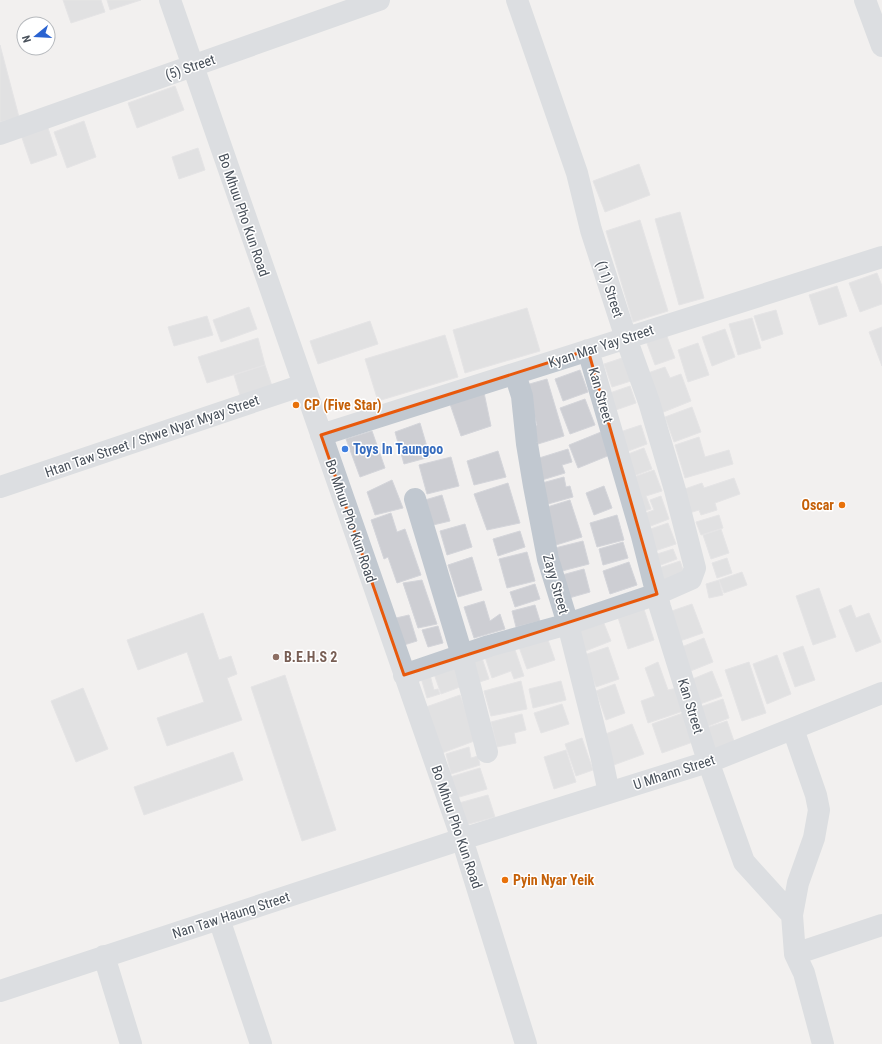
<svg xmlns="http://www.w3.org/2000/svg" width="882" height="1044" font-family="'Roboto Condensed',sans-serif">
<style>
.building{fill:#cdced3;stroke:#d4d5da}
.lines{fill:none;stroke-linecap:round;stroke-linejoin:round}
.minor{stroke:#c1c8d0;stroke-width:22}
.marked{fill:none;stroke:#e8590c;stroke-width:3;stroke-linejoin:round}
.food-dot{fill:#e8710a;stroke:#fff;stroke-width:1.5}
.shop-dot{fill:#3f7fe0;stroke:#fff;stroke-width:1.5}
.education-dot{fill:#8d6e63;stroke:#fff;stroke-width:1.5}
.labels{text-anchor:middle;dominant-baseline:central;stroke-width:3;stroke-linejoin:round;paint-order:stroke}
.street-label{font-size:14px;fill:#49515b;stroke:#fff}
.food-label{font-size:14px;font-weight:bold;fill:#c56008;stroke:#fff;text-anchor:start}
.shop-label{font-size:14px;font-weight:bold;fill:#366cbe;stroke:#fff;text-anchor:start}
.education-label{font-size:14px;font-weight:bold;fill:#785e54;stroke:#fff;text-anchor:start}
</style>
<rect width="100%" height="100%" fill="#f2f0ef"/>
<!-- building -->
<path class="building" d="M63,0H101L105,12L71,23Z
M107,0H141L110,10Z
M0,45L19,117L0,122Z
M175,86L184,110L137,128L128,103Z
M84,121L96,157L67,168L54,132Z
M46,122L57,155L31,164L20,132Z
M198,148L205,170L179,179L172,157Z
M639,164L650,195L605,212L593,181Z
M680,212L704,298L679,305L655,219Z
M640,220L668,311L633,322L606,231Z
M877,273L882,286V304L860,312L849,283Z
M837,286L847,316L819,325L809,295Z
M249,307L257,329L221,342L213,320Z
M527,308L540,351L465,373L453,330Z
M776,310L783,334L762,341L754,316Z
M207,316L213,335L174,346L168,327Z
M752,318L761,348L738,355L729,324Z
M370,321L378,344L318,364L310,341Z
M882,327V366L869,332Z
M725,329L735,357L712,366L702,337Z
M665,331L675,358L655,365L645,338Z
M445,335L458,377L378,401L365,359Z
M258,338L265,365L207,383L198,357Z
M698,343L709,375L688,382L678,350Z
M622,358L631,381L612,387L604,364Z
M265,365L274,392L242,402L234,375Z
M665,367L670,378L681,374L691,401L661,413L645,374Z
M580,370L588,392L563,401L555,379Z
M547,379L564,436L538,444L533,427L537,425L526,385Z
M630,386L636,403L610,412L604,395Z
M483,388L491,426L461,436L449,401Z
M585,399L595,425L570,434L560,408Z
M692,407L701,432L674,442L665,417Z
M420,423L430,457L404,464L395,432Z
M641,425L647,444L623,453L617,433Z
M372,431L385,468L360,477L346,439Z
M601,432L610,455L578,468L569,445Z
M699,437L705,457L729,450L733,464L685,478L675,445Z
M644,448L652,469L631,477L623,456Z
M568,449L572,462L562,465L565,473L542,480L536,459Z
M498,451L506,477L474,485L467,461Z
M451,457L459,486L427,494L419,465Z
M654,470L662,491L646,496L651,509L641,512L628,479Z
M564,477L566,487L570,486L573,497L548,504L542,483Z
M734,478L740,494L715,503L717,510L701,515L699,510L686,514L682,490L702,483L704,488Z
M392,480L403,508L375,515L367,492Z
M508,483L520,523L487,530L474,494Z
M604,486L612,508L594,515L586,493Z
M442,495L450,521L433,525L425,500Z
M661,496L669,519L648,527L643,514L654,510L650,500Z
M570,500L582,537L556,545L544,508Z
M391,513L397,532L405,529L421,575L397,583L388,557L384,559L371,520Z
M617,515L624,540L597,547L590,523Z
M719,515L723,528L701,535L696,522Z
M668,523L676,544L652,552L645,531Z
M465,524L472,547L447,555L440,531Z
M721,529L729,553L711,559L703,535Z
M520,531L525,547L498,556L493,539Z
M583,541L589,564L562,571L555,548Z
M623,542L628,558L603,565L599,549Z
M673,549L677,559L658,566L654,555Z
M527,552L535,581L507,588L499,559Z
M472,557L482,590L458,597L448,565Z
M727,558L732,573L717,578L712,563Z
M680,561L686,578L662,586L656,569Z
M629,562L637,585L610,594L603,571Z
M584,569L590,592L569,598L562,575Z
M742,572L747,585L724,593L719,580Z
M422,580L437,624L418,628L403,583Z
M719,580L723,595L709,598L706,584Z
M535,584L540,599L515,607L510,592Z
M819,588L836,637L813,645L796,596Z
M484,601L490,621L500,614L505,629L474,638L464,607Z
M642,603L654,640L628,649L616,611Z
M692,604L703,633L677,642L666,613Z
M535,605L540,621L516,627L512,611Z
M851,605L856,618L869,613L881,642L856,652L839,610Z
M203,613L219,660L231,656L237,674L227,678L242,720L167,746L157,718L204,702L187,652L138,670L127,640Z
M409,615L417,641L404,645L396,618Z
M601,616L611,641L583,652L573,627Z
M438,626L443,643L428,647L422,630Z
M547,637L555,660L527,669L519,647Z
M704,638L713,662L688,672L679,648Z
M512,641L524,676L514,679L511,671L492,678L483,651Z
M803,646L815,680L795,687L783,653Z
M608,647L619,679L596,687L584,655Z
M480,652L489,679L473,684L464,657Z
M777,655L791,694L767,704L753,664Z
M459,657L468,684L441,694L432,668Z
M658,662L668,690L682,687L689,709L648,723L641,701L655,696L645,668Z
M749,662L766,713L742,721L725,670Z
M712,671L722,696L700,704L690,680Z
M285,675L336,830L302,841L251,687Z
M430,675L434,690L438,689L440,694L427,698L421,678Z
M521,681L527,709L491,716L484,691Z
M561,681L566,700L533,708L529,689Z
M615,684L625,713L606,720L596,691Z
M83,688L108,749L76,762L51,701Z
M460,695L477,740L442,753L426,707Z
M723,699L729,718L706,727L700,707Z
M562,704L569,724L541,733L534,713Z
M683,713L693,742L662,753L652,724Z
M522,714L526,730L514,733L516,743L497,747L491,722Z
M727,721L735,744L711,752L703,729Z
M632,724L644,754L611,766L600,736Z
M582,738L593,770L576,776L565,744Z
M469,747L471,758L478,756L480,765L451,774L446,754Z
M566,750L576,782L554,789L544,757Z
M233,752L243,780L144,815L134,787Z
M480,768L487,789L456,798L450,777Z
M488,795L495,817L465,825L459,803Z"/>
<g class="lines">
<!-- minor -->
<path class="minor" d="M170,0L462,839L526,1044
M865,0L882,46
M0,134L379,0
M588,350L642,536L660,607L708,761L744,862L792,915L795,954L804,973L823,1044
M515,374L522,396L527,444L534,486L548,559L568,624L601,755L609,793
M321,435L882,257
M0,487L303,385
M415,499L462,655L487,752
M404,675L489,646L568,624L657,594L691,579L695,568L675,490L649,402L626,338L591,230L577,173L517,0
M792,915L798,883L814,838L819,810L816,795L793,729
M219,919L261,1044
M795,954L882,925
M104,956L131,1044
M0,991L462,839L714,760L882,693"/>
</g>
<!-- marked area -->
<path d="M0 0H882V1044H0ZM588,350L657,594L404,675L321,435Z" fill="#f2f0ef" fill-opacity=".55" fill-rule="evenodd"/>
<path class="marked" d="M588,350L657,594L404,675L321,435Z"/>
<!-- markers -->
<g class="food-dot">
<circle cx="296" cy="405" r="4"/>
<circle cx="842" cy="505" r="4"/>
<circle cx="505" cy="880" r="4"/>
</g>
<circle class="shop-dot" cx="345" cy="449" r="4"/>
<circle class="education-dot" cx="276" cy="657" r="4"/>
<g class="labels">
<!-- street labels -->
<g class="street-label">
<text transform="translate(190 67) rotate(-19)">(5) Street</text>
<text transform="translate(244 215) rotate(71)">Bo Mhuu Pho Kun Road</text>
<text transform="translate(610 289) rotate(72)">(11) Street</text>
<text transform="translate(601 346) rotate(-18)">Kyan Mar Yay Street</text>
<text transform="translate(601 395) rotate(74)">Kan Street</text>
<text transform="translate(152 436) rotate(-19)">Htan Taw Street / Shwe Nyar Myay Street</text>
<text transform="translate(351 521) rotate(71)">Bo Mhuu Pho Kun Road</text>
<text transform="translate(556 584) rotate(74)">Zayy Street</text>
<text transform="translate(691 706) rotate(73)">Kan Street</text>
<text transform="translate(674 772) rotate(-18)">U Mhann Street</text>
<text transform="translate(457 827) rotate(71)">Bo Mhuu Pho Kun Road</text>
<text transform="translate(231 915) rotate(-18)">Nan Taw Haung Street</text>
</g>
<!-- food labels -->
<g class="food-label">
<text x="304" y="405">CP (Five Star)</text>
<text x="834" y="505" text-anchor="end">Oscar</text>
<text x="513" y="880">Pyin Nyar Yeik</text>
</g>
<!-- shop labels -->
<g class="shop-label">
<text x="353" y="449">Toys In Taungoo</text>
</g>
<!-- education labels -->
<g class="education-label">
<text x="284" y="657">B.E.H.S 2</text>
</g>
</g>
<!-- north arrow -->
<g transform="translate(36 36) rotate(252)"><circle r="19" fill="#ffffff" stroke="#b6b9bd"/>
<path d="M0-3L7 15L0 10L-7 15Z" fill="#2a63d1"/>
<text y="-6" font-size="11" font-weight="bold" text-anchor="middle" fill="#49515b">N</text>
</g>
</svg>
